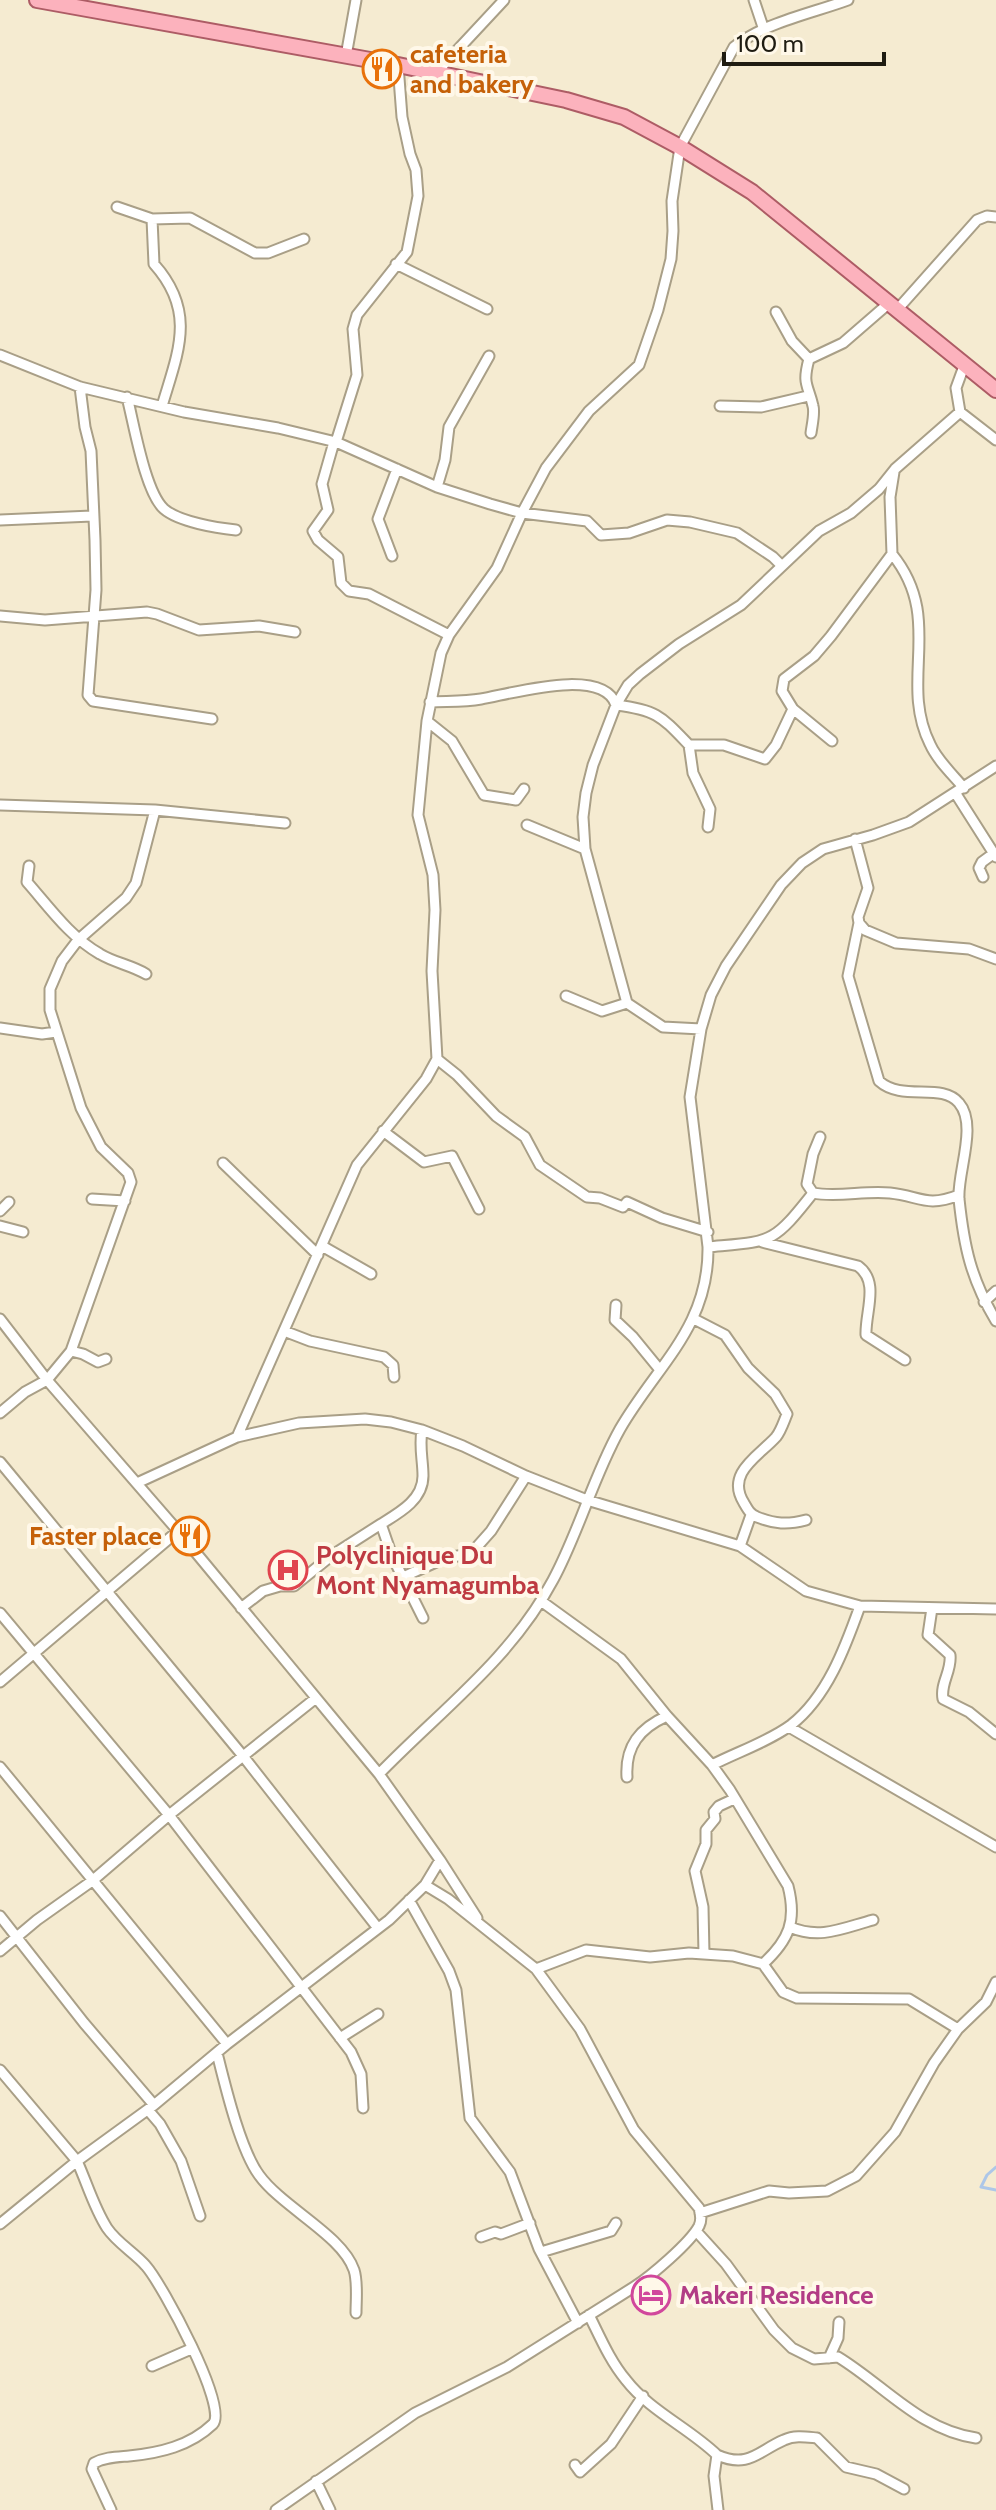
<svg xmlns="http://www.w3.org/2000/svg" width="996" height="2510" font-family="Cabin,sans-serif">
<style>
.lines{fill:none;stroke-linecap:round;stroke-linejoin:round}
.stream{stroke:#adc7e8;stroke-width:3}
.minor-casing{stroke:#a99f87;stroke-width:13}
.primary-casing{stroke:#ad5c65;stroke-width:18}
.minor{stroke:#fff;stroke-width:9}
.primary{stroke:#fcb2bd;stroke-width:14}
.labels{text-anchor:middle;dominant-baseline:central;stroke-width:8;stroke-linejoin:round;paint-order:stroke}
.food-label{font-size:26px;font-weight:bold;fill:#c56008;stroke:#fff8e9;text-anchor:start}
.health-label{font-size:26px;font-weight:bold;fill:#be3a42;stroke:#fff8e9;text-anchor:start}
.hotel-label{font-size:26px;font-weight:bold;fill:#b23c85;stroke:#fff8e9;text-anchor:start}
</style>
<rect width="100%" height="100%" fill="#f5ebd1"/>
<g class="lines">
<!-- stream -->
<path class="stream" d="M996,2167L987,2175L981,2187L996,2190"/>
<defs>
<path id="minor" d="M754,0L764,30
M346,56L356,0
M436,73L504,0
M117,207L152,219L190,218L255,253H268L304,239
M152,219L154,264C197,312 178,352 162,406
M396,264L487,309
M896,311L977,220L987,216L996,217
M776,312L792,341L809,359L843,343L888,304
M0,355L80,387L184,412L278,428L336,442L437,487L490,504L522,513L587,521L601,535L629,533L667,520L690,522L737,533L773,557L782,566
M809,359C802,385 808,384 813,406C815,413 812,425 811,433
M80,387L85,427L91,451L95,540L96,590L88,695L93,701L212,719
M127,397C134,424 145,492 164,509C179,522 217,528 236,530
M720,406L761,407L808,396
M960,412L956,388L964,366
M334,442L322,484L328,510L313,531L318,540L338,557L341,583L349,591L369,594L449,635
M336,442L357,375L353,329L357,315L407,252L418,196L416,170L410,154L402,117L398,65
M437,487L445,460L449,427L489,356
M0,520L92,516
M892,554C945,619 898,680 930,744C937,760 953,775 964,788
M392,556L378,519L397,469
M0,616L45,620L147,612L157,614L199,630L259,626L295,632
M430,702C446,701 464,702 481,699C511,694 603,666 616,705C657,710 661,716 689,745H724L765,759L776,745L793,709L782,691L784,679L814,656L831,636L892,554L890,497L894,472
M793,709L832,741
M427,721L452,741L484,795L516,800L524,789
M689,745L693,773L710,809L708,827
M956,794L996,857
M0,805L155,810L285,823
M527,825L585,849
M855,839L868,888L858,917L859,923L865,930L896,943L969,949L996,959
M29,866L27,882C49,907 70,937 100,954C115,963 131,965 146,974
M983,877L979,868L982,862L993,854
M859,923L848,976L879,1081C902,1102 942,1082 959,1103C978,1125 957,1173 959,1199C964,1247 971,1279 996,1321
M566,996L602,1011L627,1003
M0,1028L42,1034L56,1032
M701,1029L663,1027L627,1003L585,849L583,817L586,793L593,765L616,705L628,685L640,674L679,644L741,605L819,531L851,513L879,489L895,469L960,412L996,440
M437,1059L457,1075L496,1116L525,1137L540,1165L587,1197L600,1198L623,1207L627,1202L662,1218L708,1232
M383,1131L424,1162L452,1156L479,1209
M223,1163L318,1255
M813,1193L807,1184L813,1154L820,1137
M92,1199L125,1201
M0,1211L9,1202
M0,1226L23,1232
M762,1242L858,1266C880,1282 865,1312 866,1335L905,1360
M322,1246L371,1274
M708,1247C772,1241 772,1245 813,1193C838,1198 865,1190 890,1193C920,1196 926,1208 959,1195
M984,1302L996,1291
M616,1305L615,1320L633,1337L660,1370
M0,1319L47,1380L178,1531L379,1774L440,1860L425,1885L448,1899L536,1969L580,2029L634,2130L699,2208C701,2215 702,2220 699,2226C690,2243 651,2276 634,2287L507,2367L415,2413L276,2510
M694,1319L725,1335L748,1368L775,1394L787,1414C784,1421 781,1431 776,1437C759,1456 725,1473 744,1503C748,1510 750,1514 757,1517C775,1524 787,1525 806,1520
M284,1331L310,1341L384,1357L393,1365L394,1377
M71,1351L83,1354L98,1362L106,1359
M0,1413L25,1392L47,1380L71,1351L131,1182L128,1173L101,1147L81,1108L50,1010V989L62,961L78,940L126,898L136,883L155,810
M422,1430C419,1447 423,1460 423,1476C423,1500 399,1513 381,1524L392,1556L423,1618
M237,1437L299,1423L365,1419L391,1422L422,1430L463,1446L526,1476L587,1500L740,1546L806,1591L860,1606L996,1609
M0,1462L243,1756L377,1927
M137,1483L237,1437L357,1165L426,1079L437,1059L432,971L435,910L433,875L418,815L427,721L441,653L449,635L497,568L522,513L546,468L589,411L639,365L658,310L671,259L673,231L672,201L680,147L734,47C763,23 813,13 848,0
M740,1546L751,1515
M403,1577L445,1558L464,1555L475,1549L491,1531L526,1476
M541,1601L621,1659L667,1716L712,1765L730,1790L788,1886C797,1921 789,1940 763,1964
M241,1608L263,1591L280,1586H294L331,1556L381,1524
M932,1608L928,1635L950,1655C952,1671 940,1683 943,1699L969,1712L996,1734
M0,1613L169,1815L351,2052L361,2074L363,2108
M0,1682L178,1531
M789,1727L996,1847
M712,1765C737,1752 768,1742 791,1725C827,1697 845,1648 860,1606
M0,1767L227,2044
M379,1774C440,1711 511,1659 553,1580C579,1532 593,1477 620,1429C657,1365 709,1327 708,1247L690,1097L701,1029L711,995L726,966L781,885L802,863L823,849L873,835L909,822L996,766
M627,1777C625,1746 640,1728 667,1716
M440,1860L477,1918
M409,1900L449,1971L456,1990L470,2118L510,2172L539,2249L578,2323
M0,1916L84,2023L154,2105
M790,1927C820,1940 843,1928 873,1920
M0,1951L37,1920L92,1881L169,1815L316,1698
M704,1954L703,1907L695,1871L706,1844V1830L715,1819L714,1812L719,1806L734,1799
M536,1969L586,1950L650,1957L689,1953L733,1956L763,1964L783,1992L797,1998L909,1999L958,2029
M340,2038L378,2014
M217,2053C225,2085 240,2149 259,2175C283,2208 342,2235 354,2270C358,2282 356,2300 356,2313
M0,2070L77,2161L0,2224
M148,2110L160,2124L181,2161L200,2216
M700,2213L769,2191L789,2193L827,2191L856,2176L895,2132L934,2063L958,2029L986,2002L996,1982
M696,2231L726,2264L774,2330L792,2348L814,2359L838,2357C884,2385 920,2430 976,2438
M481,2237L495,2232L501,2234L530,2223
M541,2252L611,2231L616,2223
M589,2315C600,2337 610,2361 626,2380C650,2411 689,2428 717,2455L714,2476L718,2510
M829,2358L838,2338L839,2322
M152,2366L191,2349
M717,2455C749,2469 758,2451 784,2440C795,2435 806,2437 817,2438L846,2467L876,2474L904,2489
M575,2465L580,2472L611,2444L643,2396
M316,2481L330,2510
M111,2510L92,2469L94,2463C105,2457 117,2457 129,2456C160,2453 190,2446 213,2424C229,2408 162,2284 146,2266C135,2253 117,2243 107,2228C94,2208 87,2183 77,2161L154,2105L227,2044L389,1920L425,1885"/>
<path id="primary" d="M37,0L398,65L566,100L624,117L680,147L752,192L996,390"/>
</defs>
<!-- minor casing -->
<use href="#minor" class="minor-casing"/>
<!-- primary casing -->
<use href="#primary" class="primary-casing"/>
<!-- minor -->
<use href="#minor" class="minor"/>
<!-- primary -->
<use href="#primary" class="primary"/>
</g>
<!-- icons -->
<defs>
<symbol id="restaurant-ring" viewBox="-11 -11 22 22"><circle r="9.5" fill="#fff8e9" stroke="#e8710a" stroke-width="1.5"/><path d="M-5-6h1v4h1v-4h1v4h1v-4h1v5L-1.5 .5V6h-2V.5L-5-1ZM5-6V6H3V1.5H1.5Q1.5-4 5-6Z" fill="#e8710a"/></symbol>
<symbol id="hospital-ring" viewBox="-11 -11 22 22"><circle r="9.5" fill="#fff8e9" stroke="#e0444e" stroke-width="1.5"/><path d="M-5-5h3v3.5h4V-5h3V5h-3V1.5h-4V5h-3Z" fill="#e0444e"/></symbol>
<symbol id="hotel-ring" viewBox="-11 -11 22 22"><circle r="9.5" fill="#fff8e9" stroke="#d1479c" stroke-width="1.5"/><path d="M-6-4.5h1.5V1H6V5H4.5V3h-9V5H-6ZM-4 0a1.8 1.8 0 1 1 3.6 0ZM.5 0V-2.5h3Q6-2.5 6 0Z" fill="#d1479c"/></symbol>
</defs>
<g fill-rule="evenodd">
<use href="#restaurant-ring" x="360" y="47" width="44" height="44"/>
<use href="#restaurant-ring" x="168" y="1514" width="44" height="44"/>
<use href="#hospital-ring" x="266" y="1548" width="44" height="44"/>
<use href="#hotel-ring" x="629" y="2273" width="44" height="44"/>
</g>
<g class="labels">
<!-- food labels -->
<g class="food-label">
<text x="410" y="54">cafeteria<tspan x="410" dy="30">and bakery</tspan></text>
<text x="162" y="1536" text-anchor="end">Faster place</text>
</g>
<!-- health labels -->
<g class="health-label">
<text x="316" y="1555">Polyclinique Du<tspan x="316" dy="30">Mont Nyamagumba</tspan></text>
</g>
<!-- hotel labels -->
<g class="hotel-label">
<text x="679" y="2295">Makeri Residence</text>
</g>
</g>
<!-- scale -->
<path d="M724 52v12h160v-12" fill="none" stroke="#1f1c12" stroke-width="4"/>
<text x="736" y="52" font-size="24" fill="#1f1c12" stroke="#fff8e9" stroke-width="6" paint-order="stroke">100 m</text>
</svg>
